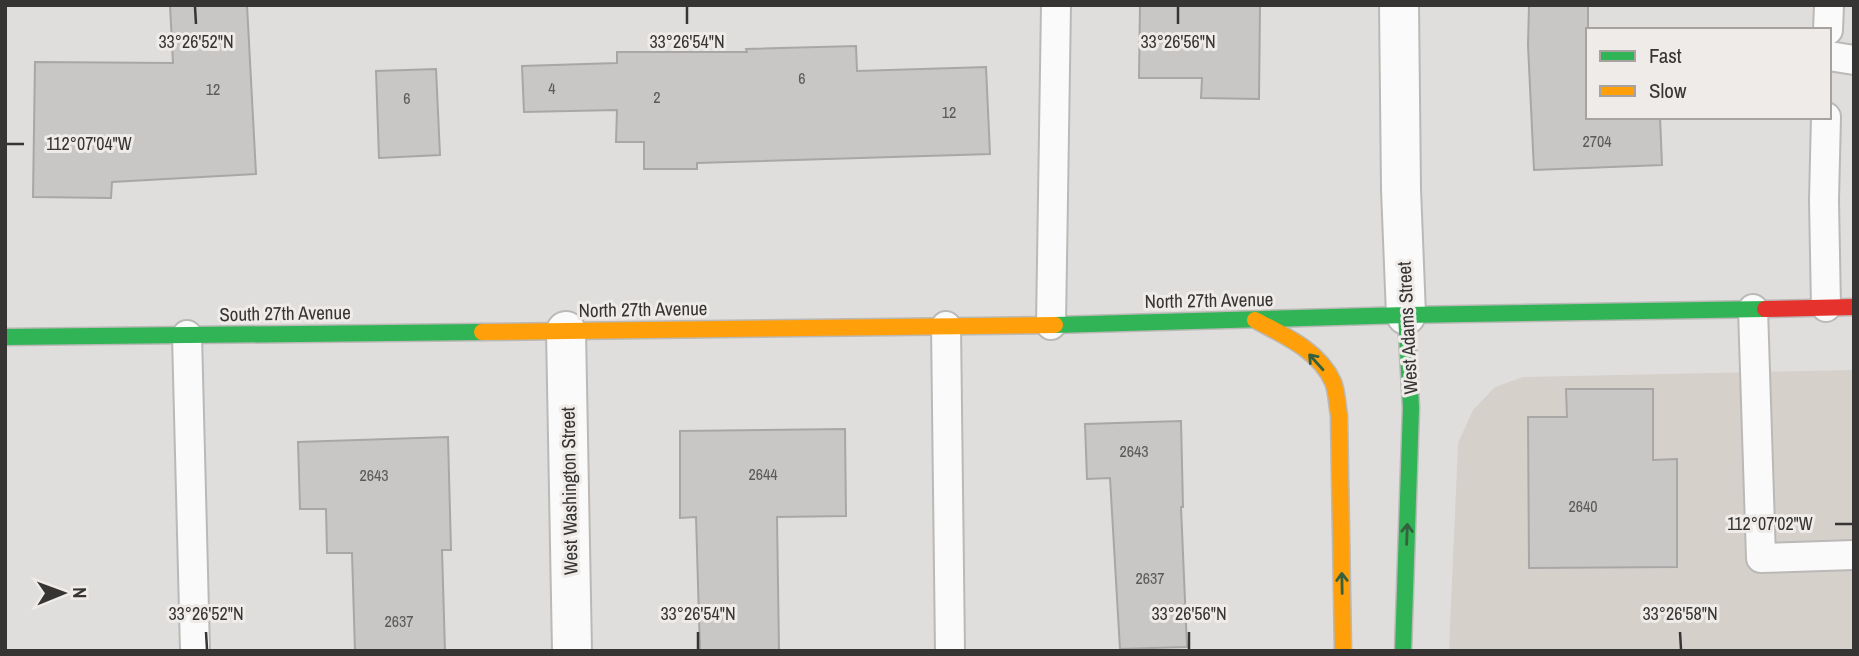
<svg xmlns="http://www.w3.org/2000/svg" width="1859" height="656" font-family="'Archivo Narrow',sans-serif">
<style>
.built{fill:#d6d0cb}
.building{fill:#c9c7c6;stroke:#a8a7a6;stroke-width:2}
.lines{fill:none;stroke-linecap:round;stroke-linejoin:round}
.lane-casing{stroke:#bab9b7;stroke-width:32}
.street-casing{stroke:#bab9b7;stroke-width:42}
.fast-casing{stroke:#bab9b7;stroke-width:19}
.slow-casing{stroke:#bab9b7;stroke-width:19}
.jam-casing{stroke:#bab9b7;stroke-width:19}
.lane{stroke:#fafafa;stroke-width:28}
.street{stroke:#fafafa;stroke-width:38}
.fast{stroke:#30b455;stroke-width:16}
.slow{stroke:#ff9f0a;stroke-width:16}
.jam{stroke:#e5322d;stroke-width:16}
.oneway{stroke:#356140}
.ticks{fill:none;stroke:#373534;stroke-width:2.5}
.labels{text-anchor:middle;dominant-baseline:central;stroke-width:6;stroke-linejoin:round;paint-order:stroke}
.number-label{font-size:16px;fill:#5c5a58}
.street-label{font-size:19px;fill:#373534;stroke:#eeebe8}
.ticks-label{font-size:18px;text-anchor:middle;fill:#373534;stroke:#eeebe8;stroke-width:6;stroke-linejoin:round;paint-order:stroke}
</style>
<rect width="100%" height="100%" fill="#e0dedc"/>
<!-- built -->
<path class="built" d="M1854,370V651H1449L1458,443L1473,410L1495,387L1523,377Z"/>
<!-- building -->
<path class="building" d="M170,5H247L256,174L112,182L111,198L33,197L35,62L173,63Z
M1140,5H1260L1259,99L1201,98L1202,78H1139Z
M1529,5H1588V117H1660L1662,165L1534,170L1528,45Z
M856,46L857,71L986,67L990,154L697,163V169H644V142H616L617,110L524,112L522,66L617,63V52H747L746,49Z
M436,69L440,155L379,158L376,71Z
M1566,389H1653V460L1677,459V567L1529,568L1528,417H1567Z
M1181,421L1183,507H1181L1187,647L1120,649L1110,478L1087,479L1085,424Z
M845,429L846,516L777,517L779,651H700L696,517L680,518V431Z
M448,437L451,550H442L445,651H355L352,553H327L326,509H300L298,442Z"/>
<g class="lines">
<defs>
<path id="lane" d="M1828,30L1829,5
M1829,56L1854,60
M1826,307L1824,200L1826,117
M1753,309L1761,558L1854,555
M1051,325L1056,5
M946,326L950,651
M187,335L195,651"/>
<path id="street" d="M1399,5L1401,189L1406,315
M566,331L572,651"/>
<path id="fast" d="M1055,325L1406,315L1765,309
M5,337L482,332
M1403,651L1411,408L1406,315"/>
<path id="slow" d="M1255,320C1283,335 1319,350 1333,382C1337,392 1337,404 1339,415L1343,651
M482,332L1055,325"/>
<path id="jam" d="M1765,309L1854,307"/>
</defs>
<!-- lane casing -->
<use href="#lane" class="lane-casing"/>
<!-- street casing -->
<use href="#street" class="street-casing"/>
<!-- fast casing -->
<use href="#fast" class="fast-casing"/>
<!-- slow casing -->
<use href="#slow" class="slow-casing"/>
<!-- jam casing -->
<use href="#jam" class="jam-casing"/>
<!-- lane -->
<use href="#lane" class="lane"/>
<!-- street -->
<use href="#street" class="street"/>
<!-- fast -->
<use href="#fast" class="fast"/>
<!-- slow -->
<use href="#slow" class="slow"/>
<!-- jam -->
<use href="#jam" class="jam"/>
</g>
<!-- one-way arrows -->
<defs><path id="oneway-shaft" d="M-6 0H5M1.5-3L5.5 0L1.5 3" fill="none" stroke-width="1.6" stroke-linecap="round" stroke-linejoin="round" transform="scale(1.75)"/></defs>
<g class="oneway">
<use href="#oneway-shaft" transform="translate(1316 362) rotate(-132)"/>
<use href="#oneway-shaft" transform="translate(1407 534) rotate(-88)"/>
<use href="#oneway-shaft" transform="translate(1342 583) rotate(-91)"/>
</g>
<!-- ticks -->
<path class="ticks" d="M195,7L196,24M687,7V24M1178,7V24M7,144H24M1835,524H1852M206,632L207,649M698,632V649M1189,632V649M1680,632L1681,649"/>
<g class="labels">
<!-- number labels -->
<g class="number-label">
<text x="802" y="78">6</text>
<text x="552" y="88">4</text>
<text x="213" y="89">12</text>
<text x="657" y="97">2</text>
<text x="407" y="98">6</text>
<text x="949" y="112">12</text>
<text x="1597" y="141">2704</text>
<text x="1134" y="451">2643</text>
<text x="763" y="474">2644</text>
<text x="374" y="475">2643</text>
<text x="1583" y="506">2640</text>
<text x="1150" y="578">2637</text>
<text x="399" y="621">2637</text>
</g>
<!-- street labels -->
<g class="street-label">
<text transform="translate(1209 300) rotate(-1)">North 27th Avenue</text>
<text transform="translate(643 309) rotate(-1)">North 27th Avenue</text>
<text transform="translate(285 313) rotate(-1)">South 27th Avenue</text>
<text transform="translate(1407 328) rotate(-93)">West Adams Street</text>
<text transform="translate(569 491) rotate(-91)">West Washington Street</text>
</g>
</g>
<g class="ticks-label">
<text x="196" y="48">33°26'52"N</text>
<text x="687" y="48">33°26'54"N</text>
<text x="1178" y="48">33°26'56"N</text>
<text x="89" y="150">112°07'04"W</text>
<text x="1770" y="530">112°07'02"W</text>
<text x="206" y="620">33°26'52"N</text>
<text x="698" y="620">33°26'54"N</text>
<text x="1189" y="620">33°26'56"N</text>
<text x="1680" y="620">33°26'58"N</text>
</g>
<!-- border -->
<rect width="1859" height="656" fill="none" stroke="#373534" stroke-width="14"/>
<!-- legend -->
<rect x="1586" y="28" width="245" height="91" fill="#eeebe8" stroke="#a5a2a0" stroke-width="2"/>
<rect x="1600" y="51" width="35" height="10" fill="#30b455" stroke="#a5a2a0" stroke-width="2"/>
<text x="1649" y="63" font-size="21" fill="#373534">Fast</text>
<rect x="1600" y="86" width="35" height="10" fill="#ff9f0a" stroke="#a5a2a0" stroke-width="2"/>
<text x="1649" y="98" font-size="21" fill="#373534">Slow</text>
<!-- north arrow -->
<g transform="translate(63 593) rotate(89)" stroke="#eeebe8" stroke-width="5" paint-order="stroke">
<path d="M0-5L12 26L0 18L-12 26Z" fill="#373534"/>
<text y="-10" font-size="19" font-weight="bold" text-anchor="middle" fill="#373534">N</text>
</g>
</svg>
